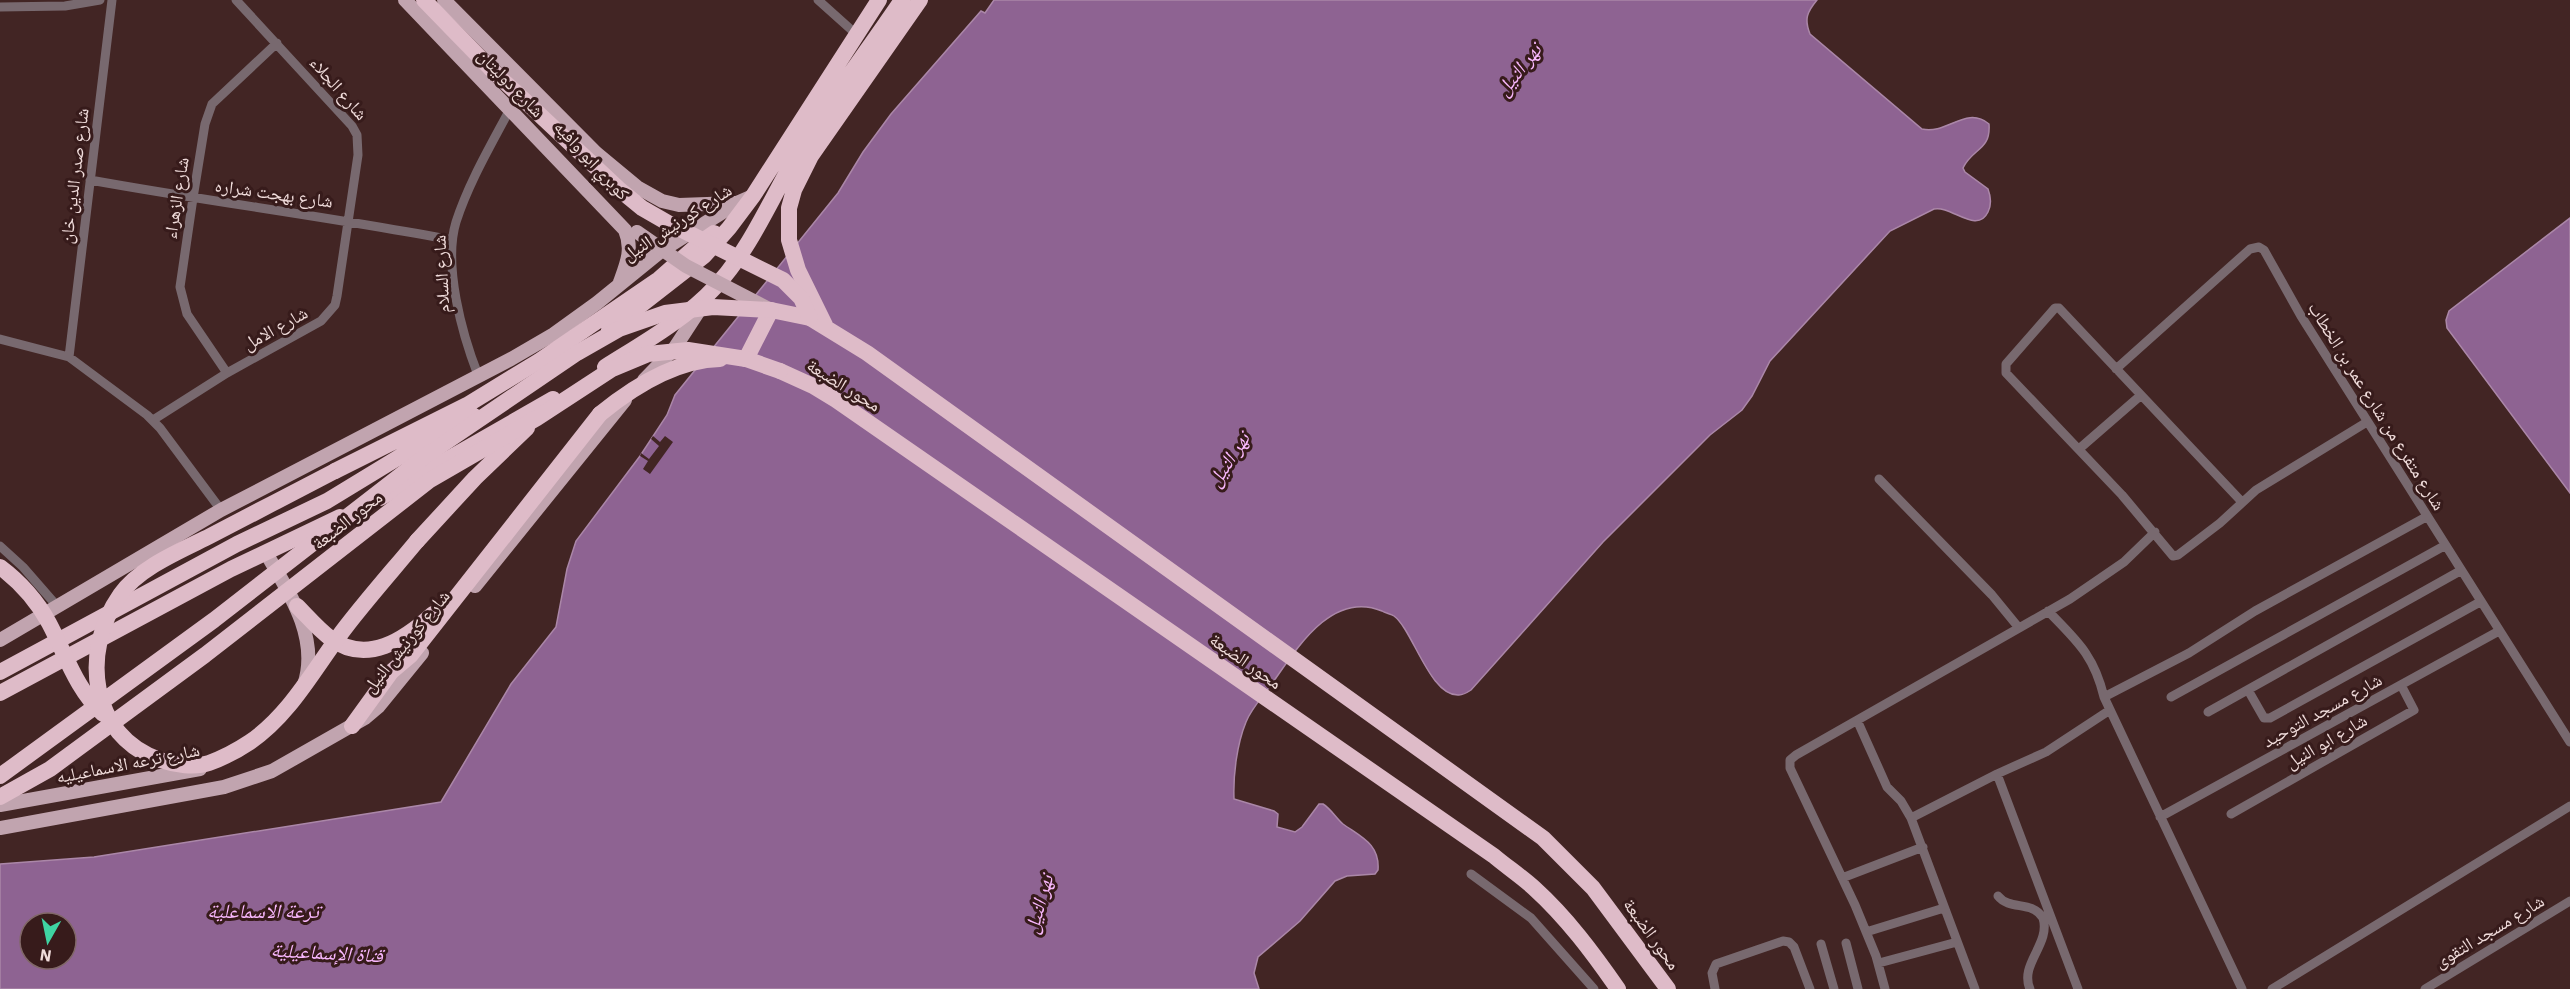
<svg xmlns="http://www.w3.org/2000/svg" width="2570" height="989" font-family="'IBM Plex Sans','Noto Naskh Arabic',sans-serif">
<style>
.water{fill:#8e6392;stroke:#ab87a8;stroke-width:1.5;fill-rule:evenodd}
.pier{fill:#422524}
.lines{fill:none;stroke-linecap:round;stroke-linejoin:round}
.street{stroke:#78696f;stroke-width:9}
.primary{stroke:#c1a4af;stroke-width:14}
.highway{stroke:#debbc8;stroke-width:16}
.primary-bridge{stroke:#c1a4af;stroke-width:14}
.highway-bridge{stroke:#debbc8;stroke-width:16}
.labels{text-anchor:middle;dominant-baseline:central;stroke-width:6;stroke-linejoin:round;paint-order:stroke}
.street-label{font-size:18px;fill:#f0dcdb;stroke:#371b1b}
.water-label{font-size:20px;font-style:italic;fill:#f9b8fe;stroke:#371b1b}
</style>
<rect width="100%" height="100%" fill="#422524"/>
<!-- water -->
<path class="water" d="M994,0H1817C1807,12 1804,19 1810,34L1922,129C1947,135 1966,105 1989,124C1991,151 1972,148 1963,168L1965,172L1988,189C1991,197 1992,204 1988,212C1977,235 1951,205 1934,209L1890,231L1770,361L1752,396L1742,410L1710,435L1603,542L1471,690C1468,692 1462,695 1459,695C1430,697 1413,630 1394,616C1391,614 1385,613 1382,611C1331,590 1296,650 1271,685C1263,696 1251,709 1246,722C1237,744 1233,775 1234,799L1274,811L1278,814L1277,827L1295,832L1302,827L1319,804H1323C1331,809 1336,818 1343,824C1361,837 1380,844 1378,870L1375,874L1347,876L1335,881L1300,921L1258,957L1254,973L1259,989H0V864L94,857L441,802L511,684L556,627L567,569L576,541L640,456L667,415L675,395L838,193L863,152L891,114L981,11L985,13ZM30,923H66V959H30Z
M2570,218V493L2447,328L2446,320L2449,311Z"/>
<!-- pier -->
<path class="pier" d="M653,436L660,442L665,436L673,442L650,474L643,469L648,461L640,456L641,453L649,459L659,446L651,439Z"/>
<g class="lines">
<!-- street -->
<path class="street" d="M818,0L856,34
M0,7L65,6L100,0
M90,180C211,202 332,217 452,240
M0,339L69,357L147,415L160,428L221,510
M69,357L112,0
M2116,369L2250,249L2259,247L2264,250L2301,316L2570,742
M227,373L187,314L180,287L193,198L205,124L212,104L277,43
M478,375C462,334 443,265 456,222C469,182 491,145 510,109
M153,420L227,373L321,321L335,305L337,296L358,155L357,135L352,126L236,0
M2079,449L2140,396
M1879,479L1992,595L2019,628
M2242,502L2059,308H2055L2006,364V373L2122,495L2173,556L2178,555L2220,523L2256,490L2367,422
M0,546L23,567L57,606
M2048,611C2077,641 2094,655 2104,697L2242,989
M2248,690L2264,718H2270L2480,602
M2104,697L2189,653L2255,611L2426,517
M2171,697L2444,546
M2208,712L2460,571
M1857,720L1887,787L1901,801L1911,818L1975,989
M2231,814L2414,710L2401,685
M2160,817L2499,631
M1911,818L1997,774
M1471,874L1531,918L1594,989
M1842,878L1923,847
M1998,896C2010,911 2032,900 2043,918C2051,944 2019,964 2030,989
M1866,932L1944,908
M1846,943L1858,989
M1821,944L1834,989
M1879,963L1957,942
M1715,989L1712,973L1716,964L1783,941L1789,942L1794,947L1810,989
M1885,989L1876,956L1855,905L1790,768V760L1796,755L2070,599L2124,562L2155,532
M2078,989L1997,774L2046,752L2110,710
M2272,989L2570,806
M2425,989L2570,901"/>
<!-- primary -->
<path class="primary" d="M405,0L625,230C633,249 627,263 620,282
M444,0L596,153L637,187L662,201L679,205L735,203
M644,380L674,349L704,303
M266,553C289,592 320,638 304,685
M475,586L625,400
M0,640L221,510L511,359L554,334L597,303L661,251L737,203L753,196
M0,805L200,769
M0,828L224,787L272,771L365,718L378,707L422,653"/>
<!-- highway -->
<path class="highway" d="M424,0L491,69
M825,325L798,270L789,240V208L794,190L811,156L920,0
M609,330L704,256L729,228L753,196L879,0
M746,359L771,310L810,318L867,353L1543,838L1593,888L1668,989
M605,367C643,343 686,319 716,286C752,247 772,196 799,151C831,99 868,50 902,0
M780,371L813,386L836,400L1494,856C1507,867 1522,877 1534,888C1567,918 1593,953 1618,989
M335,471L467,405L539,361L659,279L701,242L714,233
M380,498L553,399
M417,541L475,478L527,428
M297,606C308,617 318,629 330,638C367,666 405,639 433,614
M0,672L237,544L327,501L414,448L474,416
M0,693L231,569L340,517
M352,726L391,672L410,656L600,414"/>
<!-- primary-bridge -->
<path class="primary-bridge" d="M637,232L686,266L769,309"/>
<!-- highway-bridge -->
<path class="highway-bridge" d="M491,69L620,190L642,208L668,223L783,280L801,298L810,318
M600,414C633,387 675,360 720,359
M335,471C293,493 252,514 210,536C182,550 138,568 120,595C80,652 90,736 160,760C175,765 195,768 209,763C223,758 238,750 250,742C291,714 315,667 345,628C368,598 393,570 417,541
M0,567C20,582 37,601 49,623C66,655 76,689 103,714
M0,776L214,620L424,457L577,353L619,329L665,313L713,307L771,310
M0,797L50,769L205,655L430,480L537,418L612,369L648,354L688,350L746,359L780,371"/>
</g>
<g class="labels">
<!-- street labels -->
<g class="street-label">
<text transform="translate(511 83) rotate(46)">شارع دوليتان</text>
<text transform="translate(339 88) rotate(49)">شارع الجلاء</text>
<text transform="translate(592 160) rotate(47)">كوبري ابو وافيه</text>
<text transform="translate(74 176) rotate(-83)">شارع صدر الدين خان</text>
<text transform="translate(274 193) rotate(8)">شارع بهجت شراره</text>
<text transform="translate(176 198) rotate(-81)">شارع الزهراء</text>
<text transform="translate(677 222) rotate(-33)">شارع كورنيش النيل</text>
<text transform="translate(441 274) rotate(-93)">شارع السلام</text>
<text transform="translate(275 328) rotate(-29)">شارع الامل</text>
<text transform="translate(844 385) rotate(32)">محور الضبعة</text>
<text transform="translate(2377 406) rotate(58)">شارع متفرع من شارع عمر بن الخطاب</text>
<text transform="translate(347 520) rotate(-38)">محور الضبعة</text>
<text transform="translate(406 641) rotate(-51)">شارع كورنيش النيل</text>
<text transform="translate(1246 661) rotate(35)">محور الضبعة</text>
<text transform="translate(2322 710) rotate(-29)">شارع مسجد التوحيد</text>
<text transform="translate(2326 741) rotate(-30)">شارع ابو النيل</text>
<text transform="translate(128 763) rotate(-11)">شارع ترعه الاسماعيليه</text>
<text transform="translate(2489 931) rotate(-31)">شارع مسجد التقوى</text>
<text transform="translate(1652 934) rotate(54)">محور الضبعة</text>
</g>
<!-- water labels -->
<g class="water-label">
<text transform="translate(1518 69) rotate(-52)">نهر النيل</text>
<text transform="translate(1228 459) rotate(-57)">نهر النيل</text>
<text transform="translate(1038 904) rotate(-74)">نهر النيل</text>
<text x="263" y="910">ترعة الاسماعلية</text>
<text transform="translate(327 952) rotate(3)">قناة الإسماعيلية</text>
</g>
</g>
<!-- north arrow -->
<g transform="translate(48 941) rotate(189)"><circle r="28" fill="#371b1b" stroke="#816868" stroke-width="1.5"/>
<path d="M0-4.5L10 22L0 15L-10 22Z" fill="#3fd4a2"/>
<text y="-9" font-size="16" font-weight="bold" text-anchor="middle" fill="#f0dcdb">N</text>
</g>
</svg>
